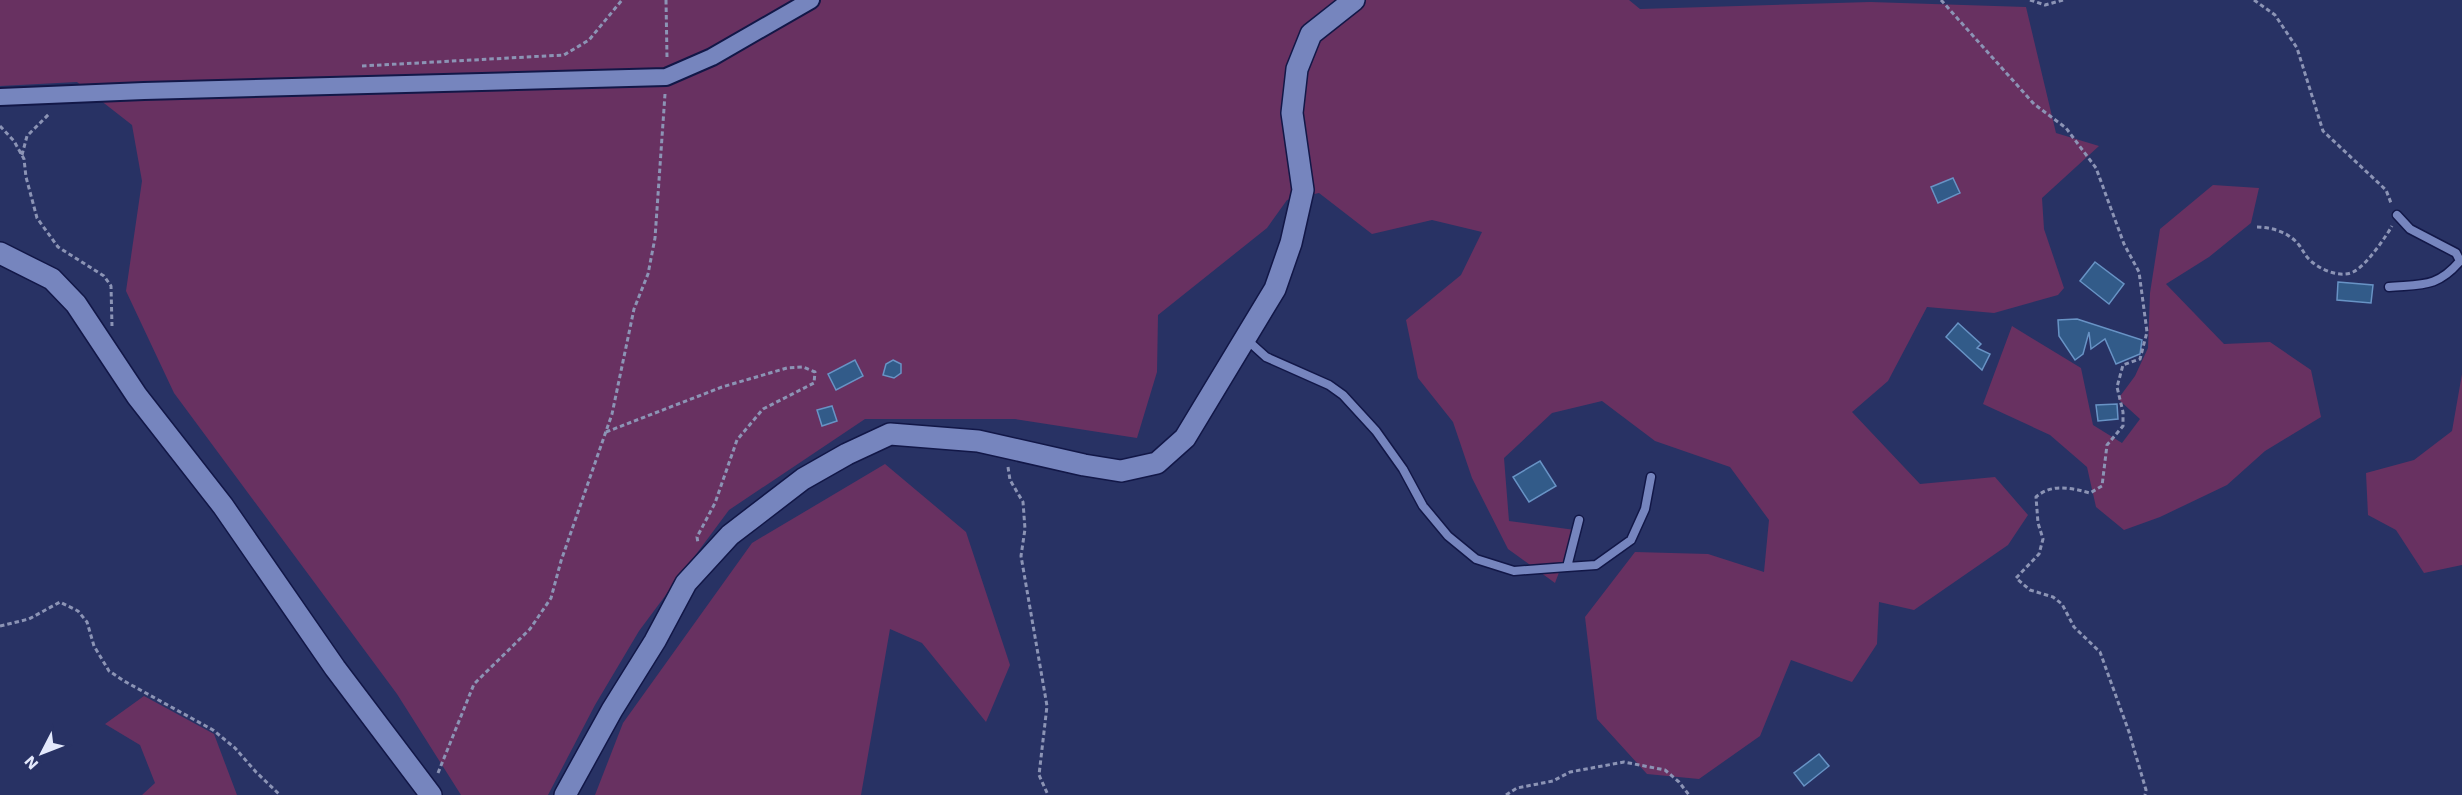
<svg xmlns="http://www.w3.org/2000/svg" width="2462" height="795" font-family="'Work Sans',sans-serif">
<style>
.green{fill:#683161}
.building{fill:#325b89;stroke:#6893c5;stroke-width:1.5}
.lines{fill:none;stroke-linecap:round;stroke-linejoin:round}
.service-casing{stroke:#121747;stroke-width:11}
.minor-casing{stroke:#121747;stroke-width:20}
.tertiary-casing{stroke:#121747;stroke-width:24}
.path{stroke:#8c94b5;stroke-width:3;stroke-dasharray:4.5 3;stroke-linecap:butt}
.service{stroke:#7685be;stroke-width:8}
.minor{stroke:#7685be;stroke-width:16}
.tertiary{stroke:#7685be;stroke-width:21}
</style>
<rect width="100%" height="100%" fill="#283264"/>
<!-- green -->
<path class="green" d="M0,0H1629L1640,9L1870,2L2026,7L2056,133L2099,146L2042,198L2044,229L2064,288L2058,295L1994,313L1927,307L1888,381L1852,412L1920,484L1995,477L2028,515L2008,545L1914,610L1879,602L1877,644L1852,682L1791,660L1760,736L1699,779L1647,774L1597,719L1585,617L1635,552L1708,554L1764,572L1769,520L1730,467L1655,441L1602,401L1552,413L1504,458L1509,521L1575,530L1555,583L1508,549L1472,478L1453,422L1418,378L1406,320L1461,275L1482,232L1432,220L1372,234L1319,193L1287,200L1267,228L1158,315L1157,372L1137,438L1015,419H865L729,510L639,631L595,705L548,795H461L397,694L174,393L126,291L142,181L132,125L77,82L0,86Z
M2213,185L2259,188L2251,223L2209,257L2166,284L2224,344L2270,342L2311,370L2321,417L2265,451L2227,485L2160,517L2124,530L2096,507L2087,467L2050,435L1983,404L2012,326L2081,368L2093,425L2122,443L2140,419L2118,399L2135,376L2148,348L2150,293L2160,229Z
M2462,374V565L2424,573L2396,530L2368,515L2366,473L2414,460L2452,431Z
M885,464L966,532L1010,665L986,722L922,643L890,629L861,795H595L623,723L752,543Z
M144,696L214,734L237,795H142L155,783L140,745L105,724Z"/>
<!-- building -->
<path class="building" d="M1953,178L1960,193L1938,203L1931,187Z
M2095,262L2124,284L2109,304L2080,281Z
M2338,282L2373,285L2371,303L2337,300Z
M2077,319L2142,340L2140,354L2116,364L2105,339L2091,349L2089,332L2083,354L2075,360L2059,336L2058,320Z
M1958,323L1981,344L1977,348L1990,354L1982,370L1946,337Z
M855,360L863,376L836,390L828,374Z
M893,360L901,364V373L894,378L883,375L886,364Z
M2117,404L2118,419L2098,421L2096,405Z
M832,406L837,421L822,426L817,410Z
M1540,461L1556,486L1529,502L1513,477Z
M1819,754L1829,766L1804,786L1794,773Z"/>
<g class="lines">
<defs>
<path id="service" d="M2389,287C2422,284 2437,288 2460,261L2456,253L2410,229L2397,215
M1245,338L1266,357L1329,385L1343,395L1376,431L1403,469L1423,506L1448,536L1476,559L1514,571L1567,567L1579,520
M1567,567L1596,565L1631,540L1645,509L1651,477"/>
<path id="minor" d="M0,97L144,91L666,77L712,57L811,0"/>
<path id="tertiary" d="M0,253L52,279L76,304L137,396L223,506L335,668L431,795
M565,795L612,710L655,641L686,583L730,535L803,479L847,454L890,434L978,441L1084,465L1121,471L1157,463L1185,438L1275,289L1291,243L1303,190L1292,113L1297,69L1311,34L1354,0"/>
</defs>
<!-- service casing -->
<use href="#service" class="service-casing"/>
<!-- minor casing -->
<use href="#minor" class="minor-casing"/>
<!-- tertiary casing -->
<use href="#tertiary" class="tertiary-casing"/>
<!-- path -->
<path class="path" d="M666,0L667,58
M1941,0L2034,104L2066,128L2096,168L2124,244L2139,272L2147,332L2140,359L2123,365L2117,387L2123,412V426L2107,445L2102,486L2090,493C2071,488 2052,483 2036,497L2038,523L2043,539L2039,554L2016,578L2030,590L2053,597L2062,604L2074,627L2100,652L2129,732L2146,790L2145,795
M2030,0L2045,5L2063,0
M2254,0L2275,15L2297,48L2323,131L2386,190L2391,203
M362,66L564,55L589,40L622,0
M0,126L14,141L24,159L26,177L37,218L58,247L104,276L111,286L112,326
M22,155L27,136L50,113
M2257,227C2272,227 2290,233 2299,245C2302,249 2304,253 2307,257C2316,268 2339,279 2353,272C2366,266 2385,238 2392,226
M606,432L722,387L787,368L803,367L815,372L814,383L763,409L737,440L715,503L697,537L698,543
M1008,467L1010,480L1023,502L1025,529L1021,556L1047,706L1039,775L1048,795
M0,626L29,619L60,602L78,611L87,622L94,646L109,671L124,681L213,730L235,748L256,772L280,795
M438,773L474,684L530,629L551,598L561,561L612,414L634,309L648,274L655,238L665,94
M1506,795L1517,788L1553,781L1570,772L1624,762L1665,770L1679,782L1689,795"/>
<!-- service -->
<use href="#service" class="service"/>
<!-- minor -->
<use href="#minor" class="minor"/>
<!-- tertiary -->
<use href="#tertiary" class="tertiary"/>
</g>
<!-- north arrow -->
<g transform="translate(42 753) rotate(228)" stroke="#283264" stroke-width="4.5" paint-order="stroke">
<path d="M0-4.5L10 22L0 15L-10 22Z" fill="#e3e9fc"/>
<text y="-9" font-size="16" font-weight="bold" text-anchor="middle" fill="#e3e9fc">N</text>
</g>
</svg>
